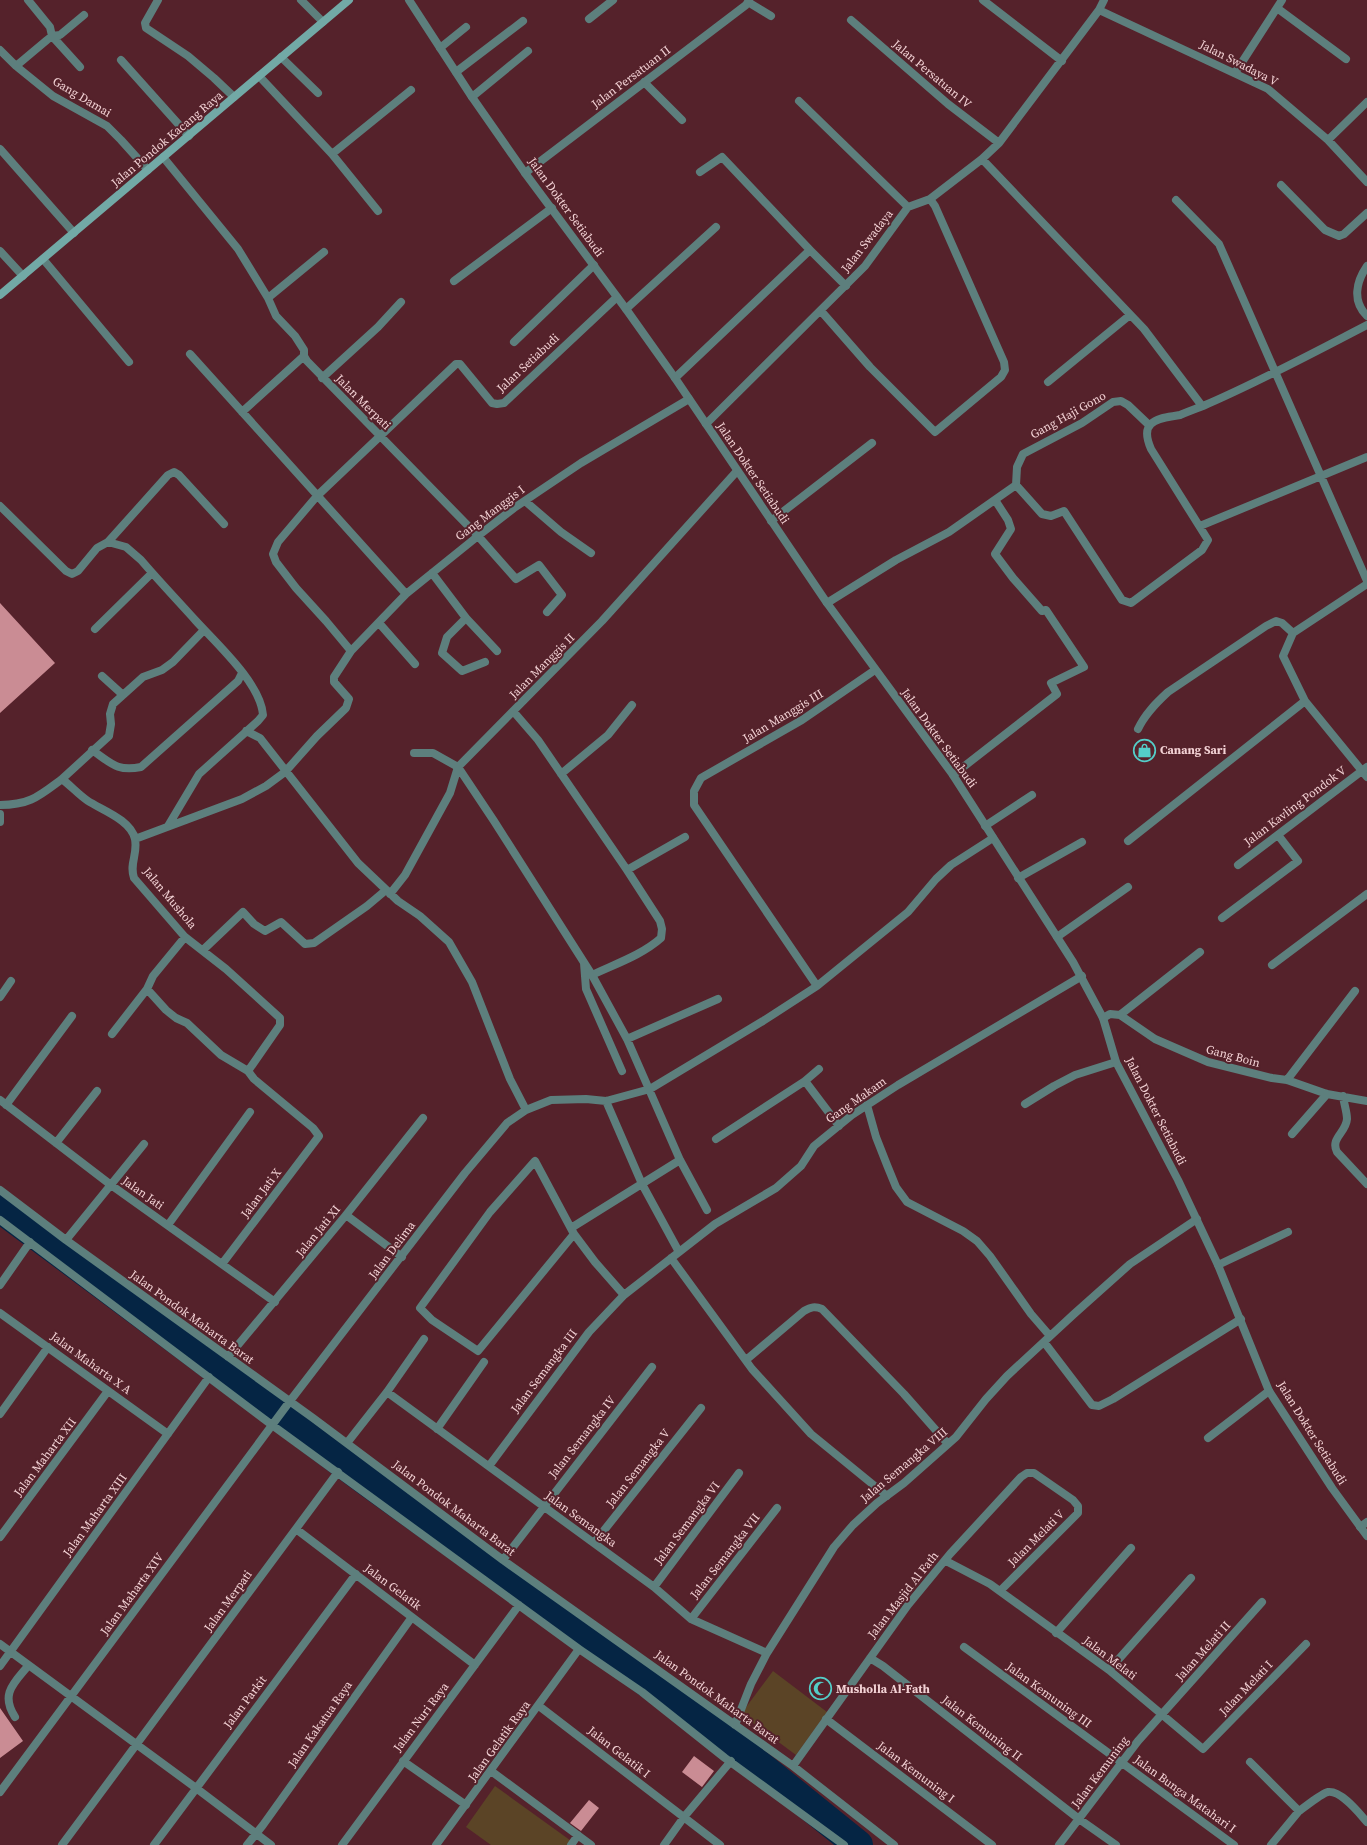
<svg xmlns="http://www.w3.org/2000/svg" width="1367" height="1845" font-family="'Source Serif 4',serif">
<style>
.green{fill:#5b4426}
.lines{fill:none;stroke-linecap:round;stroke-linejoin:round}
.river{stroke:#052544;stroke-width:30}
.building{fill:#ca8c94}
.service{stroke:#5d7f7d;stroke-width:8}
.minor{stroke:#5d7f7d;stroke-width:8}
.tertiary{stroke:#5d7f7d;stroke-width:8}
.secondary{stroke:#72a9a6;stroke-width:8}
.labels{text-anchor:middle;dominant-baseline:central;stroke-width:4;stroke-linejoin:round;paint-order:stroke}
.street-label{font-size:12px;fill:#f3d2d5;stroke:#55222b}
.poi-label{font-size:12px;font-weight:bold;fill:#f3d2d5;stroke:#55222b;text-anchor:start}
</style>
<rect width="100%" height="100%" fill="#55222b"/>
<!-- green -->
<path class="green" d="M773,1671L827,1712L796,1755L741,1714Z
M495,1786L574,1843L573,1845H491L466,1827Z"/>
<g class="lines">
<!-- river -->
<path class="river" d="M0,1208L368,1482L728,1740L858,1845"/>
</g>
<!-- building -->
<path class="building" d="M0,603L55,663L0,713Z
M0,1708L23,1741L0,1758Z
M694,1756L714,1771L702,1787L682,1772Z
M589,1800L599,1808L581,1831L570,1823Z"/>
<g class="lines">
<!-- service -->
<path class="service" d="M440,48L466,27
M281,57L318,93
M514,342L594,265
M1360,1527L1367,1522
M15,1717C0,1694 14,1683 28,1666"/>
<!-- minor -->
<path class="minor" d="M28,0L50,27L52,36L80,67
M158,0L145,23L146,28L188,56L214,78L234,97
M301,0L323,22
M983,0L1062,61
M748,2L771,16
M1277,8L1346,59
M1099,10L1268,89L1328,140L1367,182
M589,19L613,0
M851,20L948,104L999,143
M0,50L16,66L53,96L107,126L121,140L148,170
M121,60L189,136
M16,66L47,40L52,36L60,35L84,15
M456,72L523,21
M1235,73L1282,0
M259,76L332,154L378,211
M644,82L682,120
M472,97L528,51
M799,101L908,207
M1328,140L1367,102
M0,149L74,233
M332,154L411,90
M163,157L238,249L268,298L276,316L295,336L304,350V356L307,361L478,536L516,579L539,565L562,595L547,612
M982,159L1144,329L1202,406
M700,172L722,157L810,250L846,286
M525,173L746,5L749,0
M1281,185L1325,230L1339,236L1344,234L1367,213
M1176,200L1219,244L1367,581
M0,251L23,276
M43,259L129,362
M1367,266C1356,282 1352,301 1367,316
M454,281L552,208
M268,298L324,252
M626,309L716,227
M821,311L870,367L935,432L1001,377L1005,370L1004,362L935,206L930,199
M190,354L406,594
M322,378L378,327L401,302
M675,378L810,250
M1048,382L1130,315
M242,412L304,356
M706,424L865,266L908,207L930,199L982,159L999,143L1099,10L1104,0
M1016,485L1042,514L1051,516L1064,511L1122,600L1131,603L1202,550L1208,540L1151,449C1148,442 1144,430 1151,424C1158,417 1171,417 1180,415C1187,412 1195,409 1203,406C1259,382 1313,353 1367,325
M1016,485L1017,467L1023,454L1082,423L1113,402L1121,401L1128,405L1149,425
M525,501L561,532L591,553
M0,506L66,571L72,574L78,571L97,548L108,542L168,475L174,472L179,475L224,524
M771,521L872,443
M1200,526L1367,457
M108,542L126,547L141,560C159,581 178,601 196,621C217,644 261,684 263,715L258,721L199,774L168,826
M432,573L466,618L447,637L442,653L462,671L485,662
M1367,584L1293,633L1283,656L1305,701L1367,777
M827,603L896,560L949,532L1016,485
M466,618L497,651
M379,623L415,664
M95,629L152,573
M351,651L326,621L296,588L276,562L273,554L278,542L317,496L456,364H460L492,403L497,404L504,403L617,297
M102,676L123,695
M513,711L538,740L627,870L660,921L662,929L661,938C642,955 615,964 592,975
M1138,729C1145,714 1156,703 1168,692L1266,626L1276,621L1282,623L1293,633
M246,731L260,738L358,863L398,901L420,916L449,942L472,982L510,1079L526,1110
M92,750C111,763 117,772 141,767L238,681L242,673
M414,753H433L458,767L494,821L592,975L627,1039L680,1160L707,1210
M561,774L608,735L632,705
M953,775L1057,694L1051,683L1084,667L1046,610L1042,611L1013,578L995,554L1011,529L1008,520L995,500
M62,779L109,736L111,724L110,714L113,704L143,677L162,670L173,662L204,630
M0,805C30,805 39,796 62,779C71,786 79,795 88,801C102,810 131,820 135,839C138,855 129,863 134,878L185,937L226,969L280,1018V1025L248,1071
M0,814V822
M985,826L1032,795
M135,839L242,799L266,786L285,772L317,736L346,708L349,699L334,682V677L351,651L406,594L478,536L514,508L581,463L689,399
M1128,841L1305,701
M1238,865L1367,767
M627,870L685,837
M1018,878L1082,842
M390,894L405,875L450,793L458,767L602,621L737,471
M1222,918L1298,861L1278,835
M1057,937L1128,887
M203,950L243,912L254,924L265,931L281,922L305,944L314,943L367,906L386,890
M584,963L586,989L622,1071
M1272,965L1367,894
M817,986L694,805V791L701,778L802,720L875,670
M147,989L166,1010L176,1018L187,1023L221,1055L248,1071L254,1079L313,1128L319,1136L222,1264
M0,997L11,981
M1120,1015L1200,952
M1103,1018L1110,1014L1120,1015L1155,1039L1208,1062L1272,1078L1287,1080L1327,1094L1367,1101
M112,1034L147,989L153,976L185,937
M627,1039L718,999
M1287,1080L1355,991
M805,1081L839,1126
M1343,1096C1344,1104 1347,1112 1347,1119C1346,1133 1330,1138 1337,1152L1367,1184
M0,1100L111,1185L275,1302
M606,1101L642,1184L679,1252
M1025,1104L1054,1086L1075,1075L1116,1062
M6,1105L72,1016
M867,1105L876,1137L887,1165L896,1187L907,1202L963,1231L977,1241L990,1256L1031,1314L1050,1336
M1292,1134L1327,1094
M716,1139L805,1081L819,1069
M56,1143L97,1091
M0,1190L66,1240L313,1418L503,1560L793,1766L894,1845
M346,1215L402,1257
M0,1220L272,1425L579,1649L642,1692L725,1758L844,1845
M168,1225L250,1112
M571,1228L680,1160
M574,1234L478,1351L432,1320L420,1308L490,1212L535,1161L574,1234L595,1262L624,1295
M66,1240L144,1144
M671,1258L752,1369L811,1434L887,1496
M1218,1265L1288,1232
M0,1285L30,1242
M0,1313L168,1434
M1044,1342L1092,1405L1099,1406L1113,1399L1241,1319
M228,1357L346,1215L423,1118
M746,1360L804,1311C811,1307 815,1306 822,1309L904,1394L948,1444
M387,1392L654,1587L691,1619L767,1653
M0,1414L48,1347
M437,1429L484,1362
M1208,1438L1269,1391
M347,1443L387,1392L424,1339
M489,1466L589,1332L624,1295L715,1224L776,1188L801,1166L814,1146L852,1115L898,1085L1082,976
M296,1529L475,1665
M0,1537L108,1391
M594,1543L701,1408
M503,1560L652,1367
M946,1561L990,1584L1109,1670L1203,1749L1306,1644
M654,1587L739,1473
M691,1619L777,1508
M1056,1633L1131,1548
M0,1644L196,1788L271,1845
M964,1647L1234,1845
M870,1658L883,1666L1079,1819L1116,1845
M0,1666L209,1377
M1109,1670L1191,1578
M539,1706L720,1845
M826,1719L992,1845
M735,1725L751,1684L767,1653L834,1547L853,1525L877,1503L904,1483L956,1437L986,1399L1007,1376L1074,1314L1130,1264L1197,1219
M403,1761L466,1805
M1250,1762L1299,1811C1305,1807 1322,1793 1328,1792C1341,1790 1359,1813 1367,1822
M793,1766L908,1605L950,1554L1021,1477L1027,1473H1034L1073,1500L1078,1506V1513L1000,1591
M491,1771L591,1845
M0,1792L290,1401L465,1173L507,1123L526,1110L551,1100L586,1099L606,1101L650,1089L763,1021L817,986L908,912L936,879L951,865L993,838
M62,1845L338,1472
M154,1845L356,1574
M247,1845L263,1825L412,1617
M342,1845L519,1605
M436,1845L579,1649
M571,1845L578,1835
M664,1845L684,1817L731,1761
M1059,1845L1138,1741L1262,1602
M1271,1845L1299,1811"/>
<!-- tertiary -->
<path class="tertiary" d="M409,0L472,97L525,173L626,309L675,378L827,603L953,775L1073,962L1103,1018L1116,1062L1178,1180L1218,1265L1269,1391L1332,1488L1367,1536"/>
<!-- secondary -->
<path class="secondary" d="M0,295L349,0"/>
</g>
<!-- icons -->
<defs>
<symbol id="shop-ring" viewBox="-11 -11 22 22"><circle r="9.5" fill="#55222b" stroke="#54cdc8" stroke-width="1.5"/><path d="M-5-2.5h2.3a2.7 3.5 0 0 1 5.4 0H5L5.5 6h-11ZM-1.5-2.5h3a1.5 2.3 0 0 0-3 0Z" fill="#54cdc8"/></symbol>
<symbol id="mosque-ring" viewBox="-11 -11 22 22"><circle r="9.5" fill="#55222b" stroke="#54cdc8" stroke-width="1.5"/><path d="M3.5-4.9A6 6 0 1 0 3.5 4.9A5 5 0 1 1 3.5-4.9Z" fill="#54cdc8"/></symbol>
</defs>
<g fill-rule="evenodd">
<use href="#shop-ring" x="1132" y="738" width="25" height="25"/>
<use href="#mosque-ring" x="808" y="1676" width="25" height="25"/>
</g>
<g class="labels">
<!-- street labels -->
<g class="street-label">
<text transform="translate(1239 63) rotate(27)">Jalan Swadaya V</text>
<text transform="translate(932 74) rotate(40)">Jalan Persatuan IV</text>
<text transform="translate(631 77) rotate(-37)">Jalan Persatuan II</text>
<text transform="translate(82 97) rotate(31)">Gang Damai</text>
<text transform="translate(167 139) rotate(-40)">Jalan Pondok Kacang Raya</text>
<text transform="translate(566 207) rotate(54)">Jalan Dokter Setiabudi</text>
<text transform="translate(867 241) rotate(-52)">Jalan Swadaya</text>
<text transform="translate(528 363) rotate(-43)">Jalan Setiabudi</text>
<text transform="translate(363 402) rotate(45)">Jalan Merpati</text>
<text transform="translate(1068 415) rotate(-29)">Gang Haji Gono</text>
<text transform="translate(753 473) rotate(56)">Jalan Dokter Setiabudi</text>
<text transform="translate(490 513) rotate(-37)">Gang Manggis I</text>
<text transform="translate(542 666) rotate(-45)">Jalan Manggis II</text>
<text transform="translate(783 716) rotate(-31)">Jalan Manggis III</text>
<text transform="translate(939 738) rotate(54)">Jalan Dokter Setiabudi</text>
<text transform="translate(1295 806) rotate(-37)">Jalan Kavling Pondok V</text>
<text transform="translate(170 898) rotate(50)">Jalan Mushola</text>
<text transform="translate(1233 1056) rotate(15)">Gang Boin</text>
<text transform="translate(856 1100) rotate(-35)">Gang Makam</text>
<text transform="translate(1156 1111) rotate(63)">Jalan Dokter Setiabudi</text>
<text transform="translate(143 1193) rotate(35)">Jalan Jati</text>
<text transform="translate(261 1193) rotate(-53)">Jalan Jati X</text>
<text transform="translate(318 1231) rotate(-51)">Jalan Jati XI</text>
<text transform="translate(392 1250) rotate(-53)">Jalan Delima</text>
<text transform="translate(192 1317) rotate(36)">Jalan Pondok Maharta Barat</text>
<text transform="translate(91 1363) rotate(36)">Jalan Maharta X A</text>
<text transform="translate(544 1371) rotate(-53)">Jalan Semangka III</text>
<text transform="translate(1312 1433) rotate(58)">Jalan Dokter Setiabudi</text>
<text transform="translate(582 1437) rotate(-52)">Jalan Semangka IV</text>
<text transform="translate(45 1457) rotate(-53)">Jalan Maharta XII</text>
<text transform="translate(904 1465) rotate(-40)">Jalan Semangka VIII</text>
<text transform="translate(638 1468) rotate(-52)">Jalan Semangka V</text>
<text transform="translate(454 1508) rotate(37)">Jalan Pondok Maharta Barat</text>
<text transform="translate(95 1515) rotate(-54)">Jalan Maharta XIII</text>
<text transform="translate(581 1519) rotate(36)">Jalan Semangka</text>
<text transform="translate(687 1523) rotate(-53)">Jalan Semangka VI</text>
<text transform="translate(1036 1538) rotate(-45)">Jalan Melati V</text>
<text transform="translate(725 1556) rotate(-52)">Jalan Semangka VII</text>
<text transform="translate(393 1587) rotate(37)">Jalan Gelatik</text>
<text transform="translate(132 1594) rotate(-54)">Jalan Maharta XIV</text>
<text transform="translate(903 1595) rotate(-52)">Jalan Masjid Al Fath</text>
<text transform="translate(228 1601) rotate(-54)">Jalan Merpati</text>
<text transform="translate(1203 1651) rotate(-48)">Jalan Melati II</text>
<text transform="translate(1110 1658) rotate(37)">Jalan Melati</text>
<text transform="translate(1246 1688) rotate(-46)">Jalan Melati I</text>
<text transform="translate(1049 1695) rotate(36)">Jalan Kemuning III</text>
<text transform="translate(717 1697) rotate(36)">Jalan Pondok Maharta Barat</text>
<text transform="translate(245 1702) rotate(-53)">Jalan Parkit</text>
<text transform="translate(421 1717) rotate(-53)">Jalan Nuri Raya</text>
<text transform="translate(320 1724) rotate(-55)">Jalan Kakatua Raya</text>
<text transform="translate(982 1728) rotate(38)">Jalan Kemuning II</text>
<text transform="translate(499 1741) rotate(-54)">Jalan Gelatik Raya</text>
<text transform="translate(619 1752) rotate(38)">Jalan Gelatik I</text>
<text transform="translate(916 1772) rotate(37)">Jalan Kemuning I</text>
<text transform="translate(1100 1772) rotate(-53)">Jalan Kemuning</text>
<text transform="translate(1185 1794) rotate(36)">Jalan Bunga Matahari I</text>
</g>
<!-- poi labels -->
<g class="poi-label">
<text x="1160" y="750">Canang Sari</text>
<text x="836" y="1689">Musholla Al-Fath</text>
</g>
</g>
</svg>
